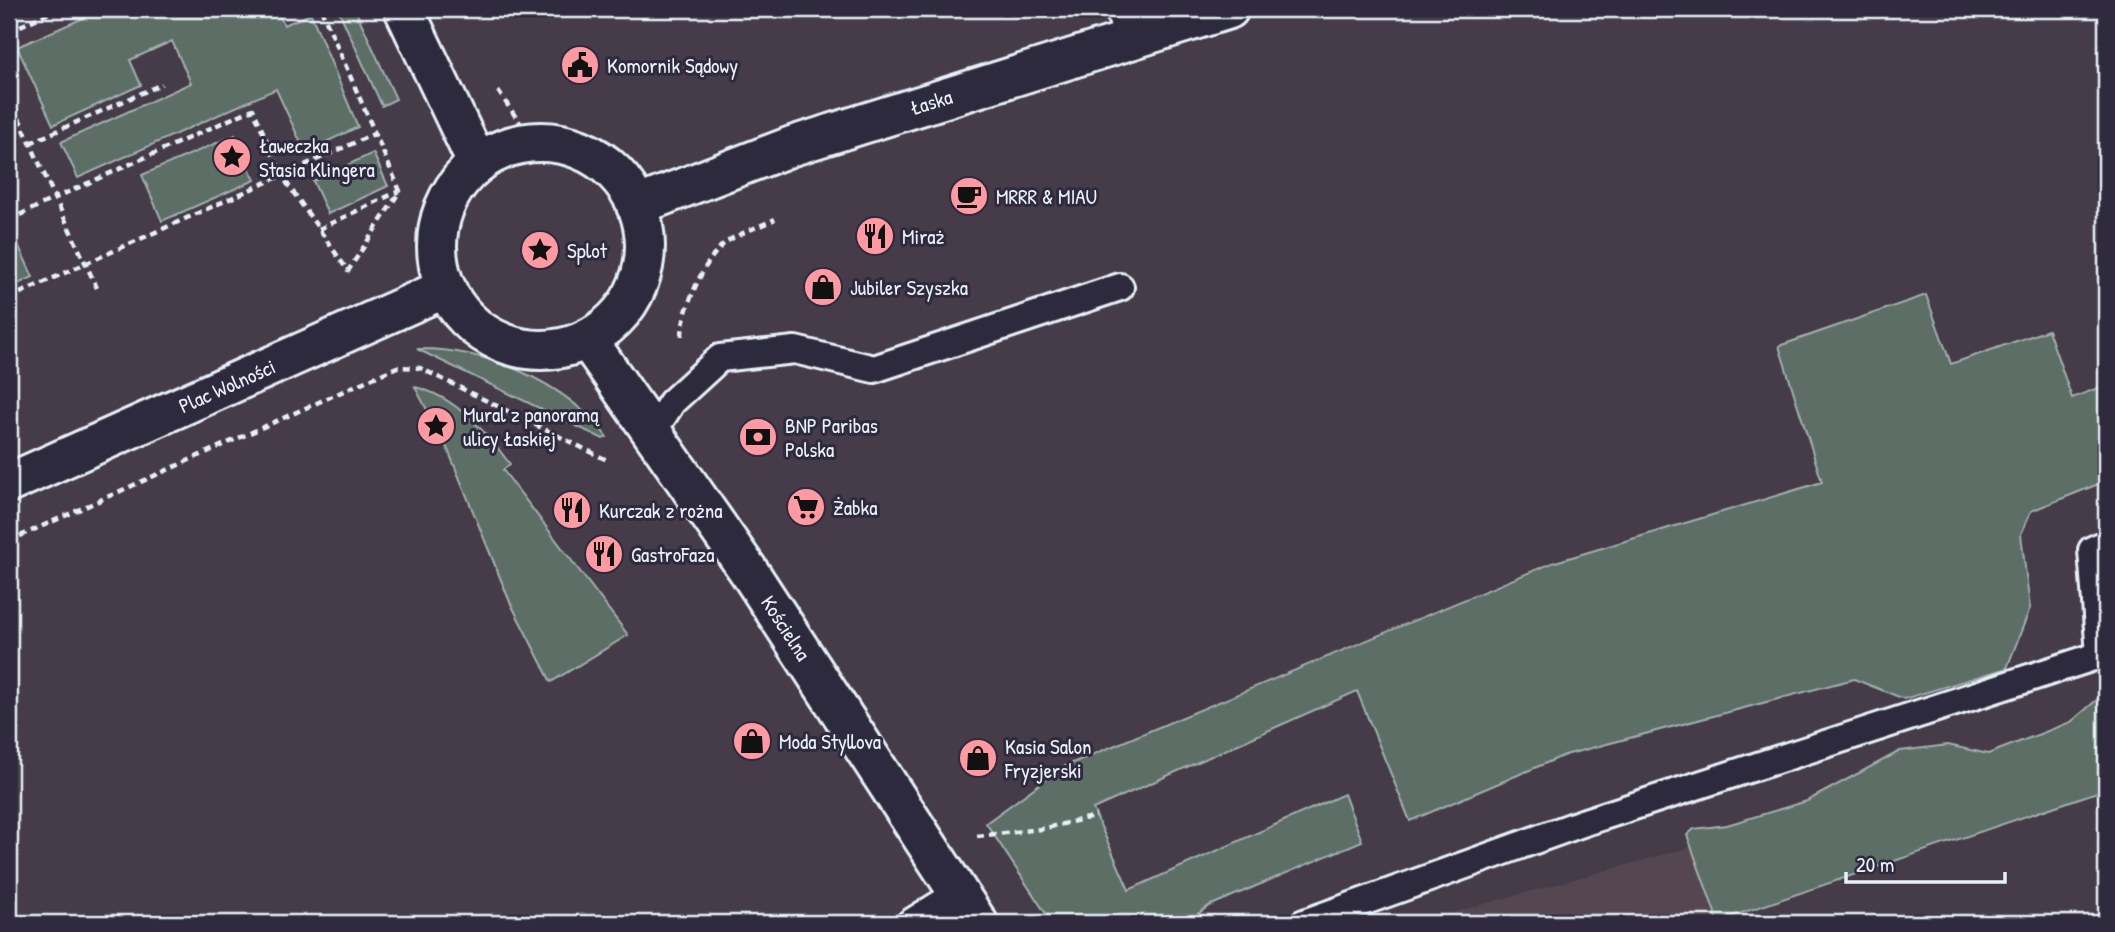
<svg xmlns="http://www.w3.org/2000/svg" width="2115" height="932" font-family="'Patrick Hand',sans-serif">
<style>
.built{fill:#544751}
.green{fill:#5c6e66;stroke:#a2b0af;stroke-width:2}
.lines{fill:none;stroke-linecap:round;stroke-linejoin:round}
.lane-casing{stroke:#e8f1f8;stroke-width:32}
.street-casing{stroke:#e8f1f8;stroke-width:44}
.secondary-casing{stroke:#e8f1f8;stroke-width:44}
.path{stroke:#e8f1f8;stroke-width:4.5;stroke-dasharray:7 5;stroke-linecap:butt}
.lane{stroke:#2f2a3d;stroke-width:26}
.street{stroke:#2f2a3d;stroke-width:38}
.secondary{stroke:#2f2a3d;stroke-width:38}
.labels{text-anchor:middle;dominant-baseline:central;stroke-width:6;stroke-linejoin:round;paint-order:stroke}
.poi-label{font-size:21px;fill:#e8f1f8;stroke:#2f2a3d;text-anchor:start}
.street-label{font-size:21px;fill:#e8f1f8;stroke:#2f2a3d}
</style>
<rect width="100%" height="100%" fill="#453b49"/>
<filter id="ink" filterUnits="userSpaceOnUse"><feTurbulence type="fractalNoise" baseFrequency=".0143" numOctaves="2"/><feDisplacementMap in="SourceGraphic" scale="14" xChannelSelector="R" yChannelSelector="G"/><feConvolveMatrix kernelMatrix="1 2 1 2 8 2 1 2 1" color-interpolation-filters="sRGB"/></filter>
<g filter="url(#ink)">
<!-- built -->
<path class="built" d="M1691,847L1718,921L1713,923H1415Z"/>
<!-- green -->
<path class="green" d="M104,9H276L284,25L311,14L358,127L305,152L276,89L78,178L61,142L191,83L172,41L130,60L141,85L53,125L17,47Z
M338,9H355L396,99L382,106Z
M235,135L239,144L220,153L230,175L249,168L255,180L162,221L142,175Z
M373,153L388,186L328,214L313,181Z
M10,227L33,277L9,288V228Z
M1926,295L1951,364L2048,330L2072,398L2106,385V481L2031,511L2021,534L2030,608L2007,668L1904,699L1854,679L1565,755L1410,821L1357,691L1093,809L1129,890L1344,794L1362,841L1209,906L1185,923H1052L986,823L1063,767L1552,563L1822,482L1779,346Z
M417,349C486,348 565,382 607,437L603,439Z
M415,387C455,396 487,433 510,464L503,470L628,635L551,682L510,602L448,450Z
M2106,692V789L1718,921L1687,835L1694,829L1727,825L1807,801L1900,751L1948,745L1988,754L2071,722Z"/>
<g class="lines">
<defs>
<path id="lane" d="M1119,9L1128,40
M652,433L672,402L720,358L795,350L874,369L1120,287
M910,923L958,893
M1304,923L1585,822L2100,655L2092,550L2106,544"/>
<path id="street" d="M404,9L477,163
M9,483L446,288"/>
<path id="secondary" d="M437 246a104 104 0 1 1 208 0a104 104 0 1 1-208 0Z
M636,206L792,146L1229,9
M587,339L752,576L978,923"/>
</defs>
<!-- lane casing -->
<use href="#lane" class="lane-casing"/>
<!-- street casing -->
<use href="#street" class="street-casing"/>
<!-- secondary casing -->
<use href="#secondary" class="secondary-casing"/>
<!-- path -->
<path class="path" d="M9,31L58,9
M498,91L527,133
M9,96L55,198L9,220
M30,143L162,84
M319,229L399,191
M97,288L55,198L253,109L282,176L348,271L400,191L321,9
M9,298L376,133
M682,336C682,311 704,259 725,243C739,233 759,227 775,219
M9,541L397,367L420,368L607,460
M977,836L1042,829L1096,816"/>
<!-- lane -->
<use href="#lane" class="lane"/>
<!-- street -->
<use href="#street" class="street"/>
<!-- secondary -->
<use href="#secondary" class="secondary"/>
</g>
</g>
<!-- icons -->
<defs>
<symbol id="civic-disc" viewBox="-11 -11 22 22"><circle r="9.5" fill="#ff9aa2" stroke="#2f2a3d"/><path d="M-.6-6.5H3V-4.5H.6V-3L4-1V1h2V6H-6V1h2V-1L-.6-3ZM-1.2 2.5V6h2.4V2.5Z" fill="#111"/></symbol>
<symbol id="sight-disc" viewBox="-11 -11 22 22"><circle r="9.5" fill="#ff9aa2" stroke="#2f2a3d"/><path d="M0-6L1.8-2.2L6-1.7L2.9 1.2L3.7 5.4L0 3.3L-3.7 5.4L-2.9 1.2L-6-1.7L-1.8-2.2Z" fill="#111"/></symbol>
<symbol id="cafe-disc" viewBox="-11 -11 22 22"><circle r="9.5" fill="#ff9aa2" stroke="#2f2a3d"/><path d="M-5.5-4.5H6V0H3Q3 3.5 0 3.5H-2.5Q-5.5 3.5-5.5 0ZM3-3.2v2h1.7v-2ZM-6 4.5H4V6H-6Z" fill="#111"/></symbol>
<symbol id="restaurant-disc" viewBox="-11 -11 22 22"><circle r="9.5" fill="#ff9aa2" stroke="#2f2a3d"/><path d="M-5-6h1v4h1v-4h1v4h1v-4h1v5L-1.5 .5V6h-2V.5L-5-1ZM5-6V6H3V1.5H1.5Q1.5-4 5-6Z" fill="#111"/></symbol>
<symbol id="shop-disc" viewBox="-11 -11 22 22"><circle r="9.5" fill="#ff9aa2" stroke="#2f2a3d"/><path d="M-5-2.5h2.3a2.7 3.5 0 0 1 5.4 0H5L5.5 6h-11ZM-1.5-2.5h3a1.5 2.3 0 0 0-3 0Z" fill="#111"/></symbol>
<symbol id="bank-disc" viewBox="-11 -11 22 22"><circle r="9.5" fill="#ff9aa2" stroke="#2f2a3d"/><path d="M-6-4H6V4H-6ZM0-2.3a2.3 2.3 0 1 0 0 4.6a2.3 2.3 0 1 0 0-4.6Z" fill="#111"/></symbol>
<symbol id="supermarket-disc" viewBox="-11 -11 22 22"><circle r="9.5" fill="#ff9aa2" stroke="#2f2a3d"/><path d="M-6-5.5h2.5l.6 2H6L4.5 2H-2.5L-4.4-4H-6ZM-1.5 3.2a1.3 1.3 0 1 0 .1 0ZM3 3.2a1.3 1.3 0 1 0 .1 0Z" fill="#111"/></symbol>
</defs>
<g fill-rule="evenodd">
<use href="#civic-disc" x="558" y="43" width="44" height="44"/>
<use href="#sight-disc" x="210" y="135" width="44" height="44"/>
<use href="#cafe-disc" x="947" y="174" width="44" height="44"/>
<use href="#restaurant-disc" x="853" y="214" width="44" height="44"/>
<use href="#sight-disc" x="518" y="228" width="44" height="44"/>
<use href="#shop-disc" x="801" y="265" width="44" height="44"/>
<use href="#sight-disc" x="414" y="404" width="44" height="44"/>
<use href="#bank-disc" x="736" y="415" width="44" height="44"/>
<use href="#supermarket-disc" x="784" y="485" width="44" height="44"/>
<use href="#restaurant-disc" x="550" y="488" width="44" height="44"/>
<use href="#restaurant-disc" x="582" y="532" width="44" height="44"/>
<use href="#shop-disc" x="730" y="719" width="44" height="44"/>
<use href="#shop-disc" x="956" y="736" width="44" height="44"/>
</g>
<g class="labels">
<!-- poi labels -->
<g class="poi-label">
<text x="607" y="65">Komornik Sądowy</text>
<text x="259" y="145">Ławeczka<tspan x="259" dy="24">Stasia Klingera</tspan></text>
<text x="996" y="196">MRRR &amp; MIAU</text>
<text x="902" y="236">Miraż</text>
<text x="567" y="250">Splot</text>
<text x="850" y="287">Jubiler Szyszka</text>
<text x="463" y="414">Mural z panoramą<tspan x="463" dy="24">ulicy Łaskiej</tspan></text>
<text x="785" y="425">BNP Paribas<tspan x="785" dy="24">Polska</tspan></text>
<text x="833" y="507">Żabka</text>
<text x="599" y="510">Kurczak z rożna</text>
<text x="631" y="554">GastroFaza</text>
<text x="779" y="741">Moda Styllova</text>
<text x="1005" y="746">Kasia Salon<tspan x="1005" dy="24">Fryzjerski</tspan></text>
</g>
<!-- street labels -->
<g class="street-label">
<text transform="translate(931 102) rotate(-17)">Łaska</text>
<text transform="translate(227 386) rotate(-24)">Plac Wolności</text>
<text transform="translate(786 628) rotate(57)">Kościelna</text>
</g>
</g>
<!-- margin -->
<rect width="2115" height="932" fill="none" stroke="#2f2a3d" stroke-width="35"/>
<rect x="18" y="18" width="2080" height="897" fill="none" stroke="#e8f1f8" stroke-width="2.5" filter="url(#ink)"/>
<!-- scale -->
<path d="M1846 872v10h159v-10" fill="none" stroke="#e8f1f8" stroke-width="3.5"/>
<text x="1856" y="872" font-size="21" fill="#e8f1f8" stroke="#2f2a3d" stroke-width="5" paint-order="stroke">20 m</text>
</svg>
